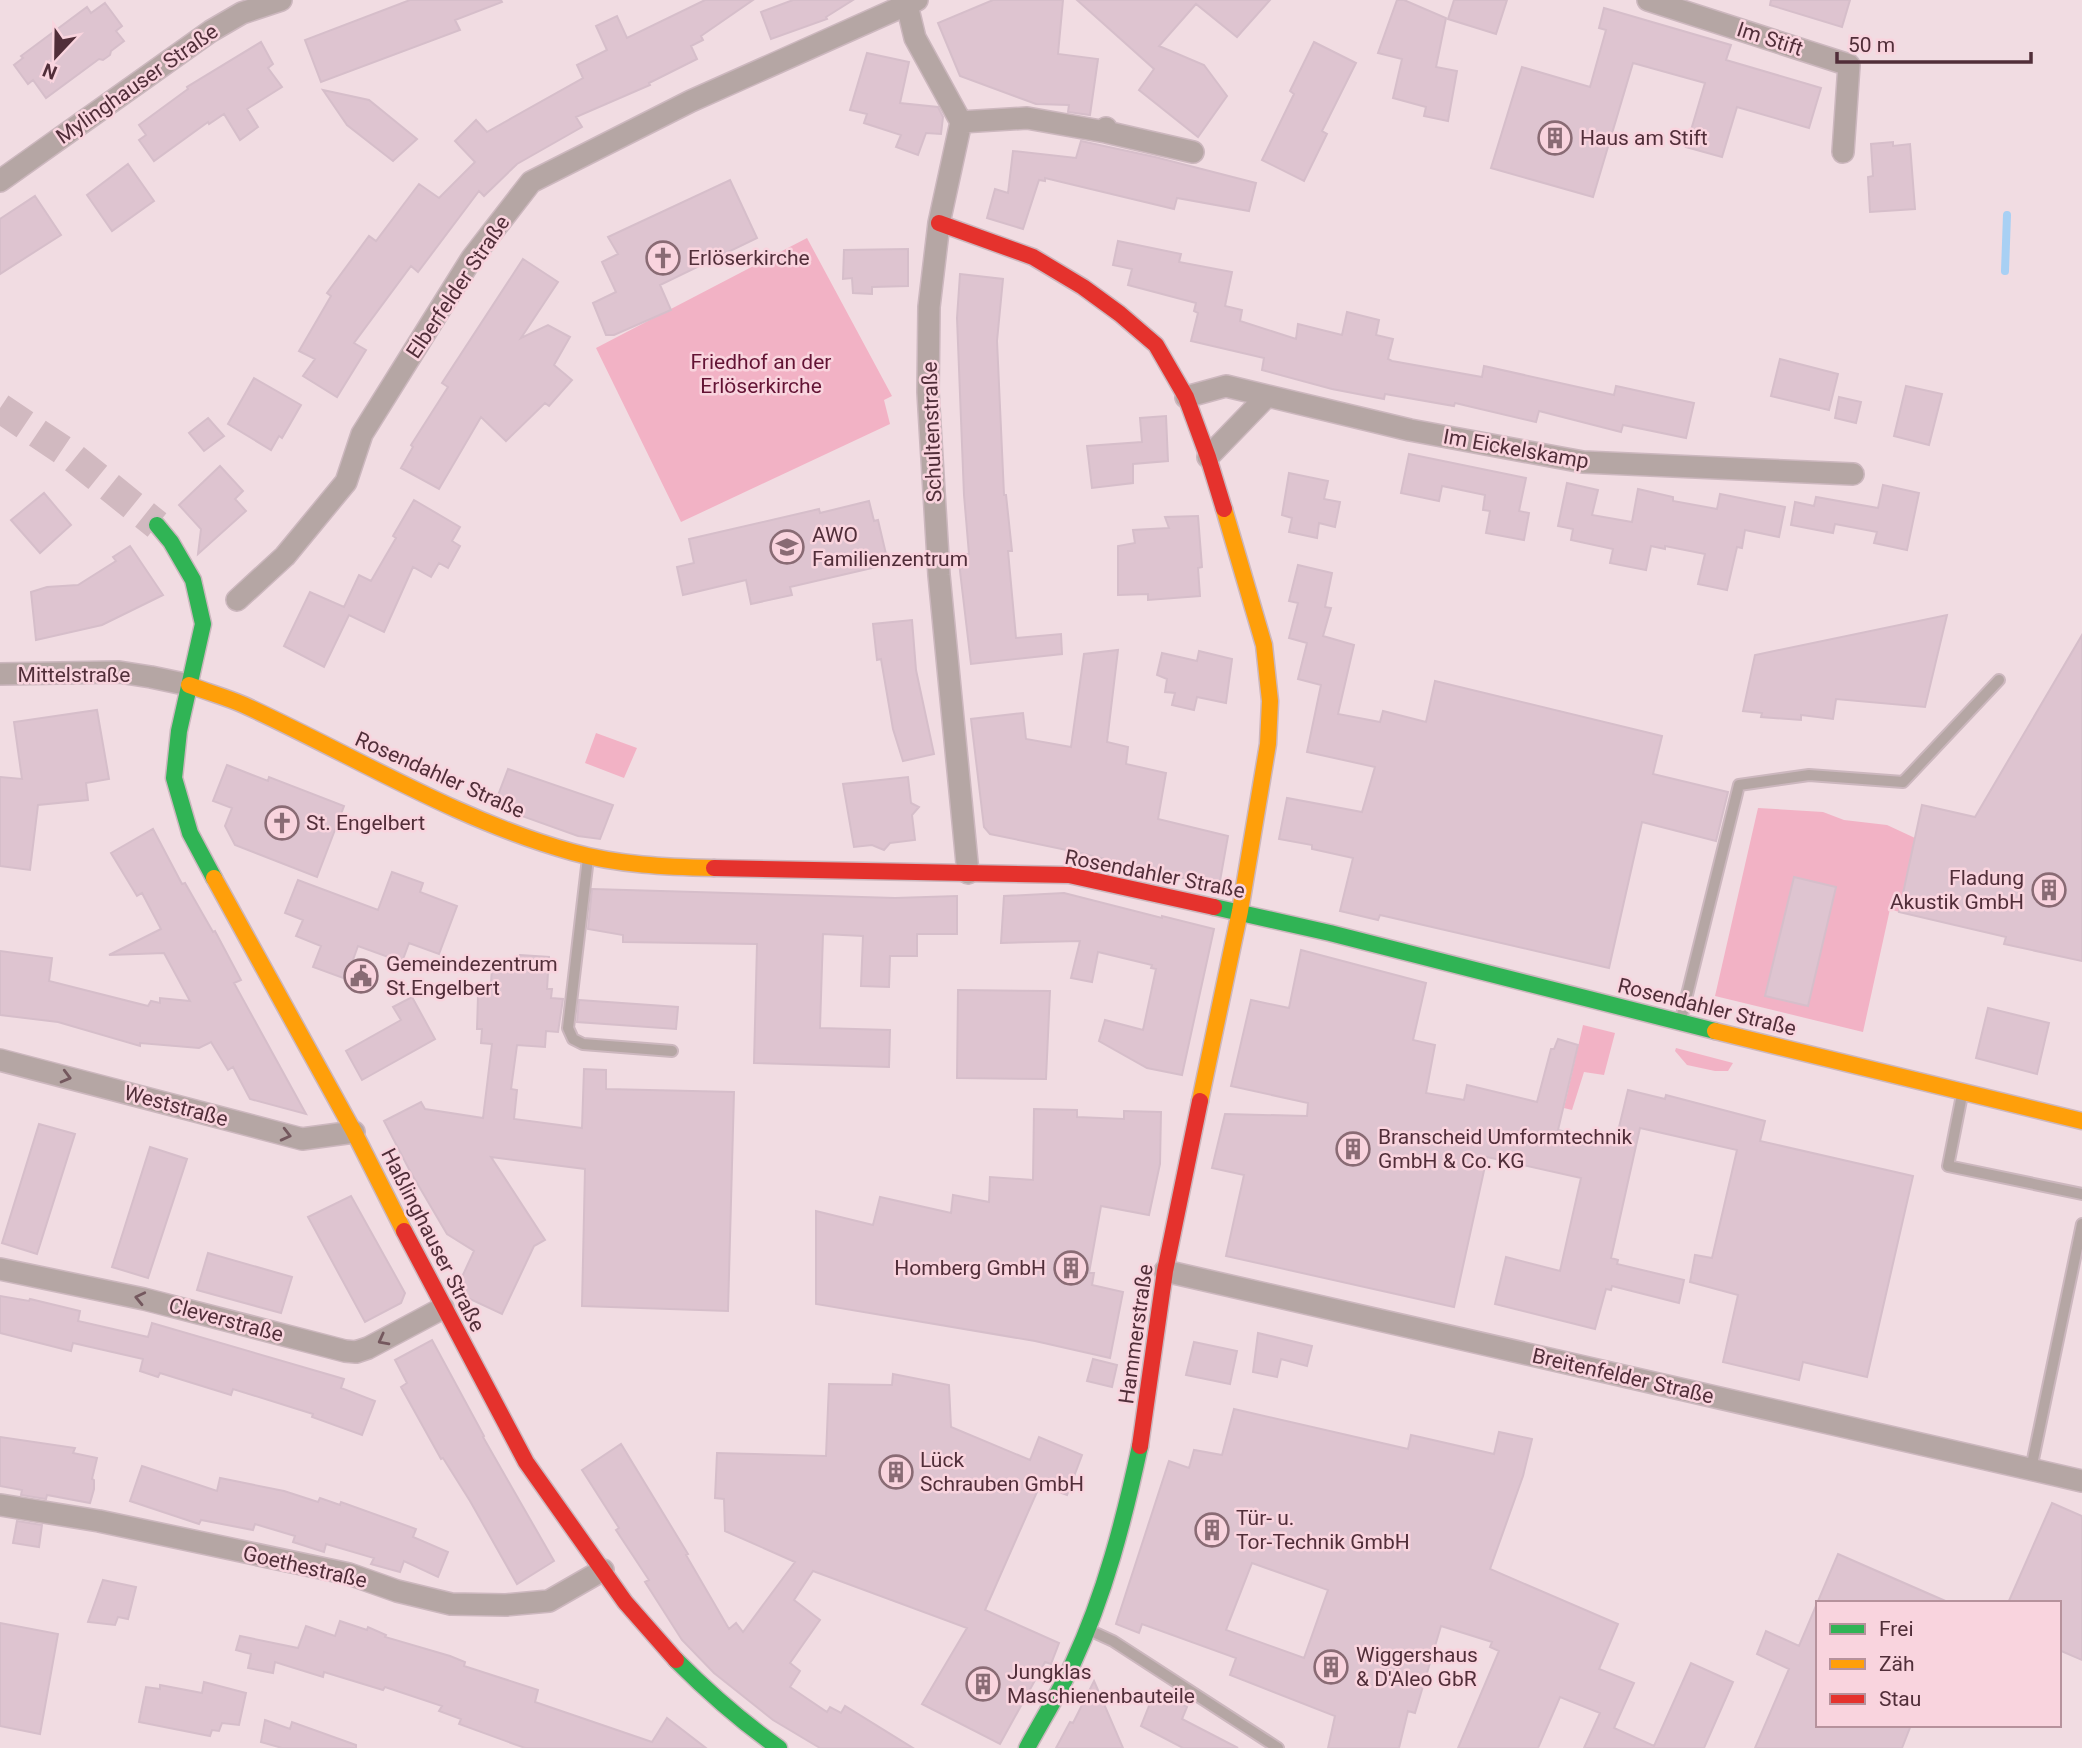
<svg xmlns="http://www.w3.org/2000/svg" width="2082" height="1748" font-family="Roboto,sans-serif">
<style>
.green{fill:#f2b2c5}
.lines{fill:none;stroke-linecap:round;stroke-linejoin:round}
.stream{stroke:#a8d0f4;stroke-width:8}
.building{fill:#dec4d0;stroke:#d6beca;stroke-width:2;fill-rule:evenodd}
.secondary-tunnel{stroke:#d1b9c0;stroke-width:30;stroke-dasharray:30 15;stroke-linecap:butt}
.lane-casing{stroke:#ccb7be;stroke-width:14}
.street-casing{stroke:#ccb7be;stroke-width:24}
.fast-casing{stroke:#ccb7be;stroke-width:19}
.slow-casing{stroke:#ccb7be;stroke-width:19}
.jam-casing{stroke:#ccb7be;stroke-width:19}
.lane{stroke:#b5a6a4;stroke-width:10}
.street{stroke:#b5a6a4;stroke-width:21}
.fast{stroke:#30b455;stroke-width:16}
.slow{stroke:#ff9f0a;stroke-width:16}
.jam{stroke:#e5322d;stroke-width:16}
.oneway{stroke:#74585e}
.labels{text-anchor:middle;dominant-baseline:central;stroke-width:5;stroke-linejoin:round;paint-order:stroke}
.street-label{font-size:21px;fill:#512e39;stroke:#f9d4de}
.poi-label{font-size:21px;fill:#512e39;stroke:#f9d4de;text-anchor:start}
.park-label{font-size:21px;fill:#631334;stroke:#f9d4de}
</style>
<rect width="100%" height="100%" fill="#f1dce2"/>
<!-- green -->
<path class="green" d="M807,238L892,396L884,400L890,424L681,522L596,348Z
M596,733L637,748L624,778L585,763Z
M1758,808L1823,812L1844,820L1887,825L1915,838L1899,912L1890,909L1863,1032L1715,996Z
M1583,1025L1615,1033L1604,1075L1584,1072L1572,1110L1564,1108Z
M1676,1048L1733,1063L1728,1071H1715L1687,1065L1675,1051Z"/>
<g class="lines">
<!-- stream -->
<path class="stream" d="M2005,271L2007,215"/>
</g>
<!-- building -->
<path class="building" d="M410,0H501L502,2L455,20L460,30L321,82L305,40Z
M705,0H753L701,36L703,40L691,46L697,59L649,83L650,85L576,117L582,127L517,164L484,196L479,191L418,272L411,266L354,343L366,350L337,397L303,376L315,359L299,351L331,296L327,293L369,236L376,241L419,184L439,198L475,162L455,141L476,120L487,132L583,78L577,65L607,50L596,26L617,16L627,38Z
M793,0H853L826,17L827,19L771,39L761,12Z
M993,0H1063L1058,54L1098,59L1090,115L1068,112L1069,105L1036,104L960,76L938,23Z
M1077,0H1270L1237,37L1196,4L1159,46L1204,65L1227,96L1198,137L1139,90L1154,69Z
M1397,0H1404L1446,18L1436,67L1457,71L1448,121L1424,116L1426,107L1393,98L1402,59L1378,53Z
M1454,0H1507L1496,34L1448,19Z
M1771,0H1850L1842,27L1770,5Z
M105,3L122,26L116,31L124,41L111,51L110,55L103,60L99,59L46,98L33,80L28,84L14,65L23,58L21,56L87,7L91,13Z
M1604,8L1731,45L1726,60L1821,88L1809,128L1737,107L1722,157L1686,147L1705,83L1633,63L1593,197L1491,168L1522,67L1590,87L1606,30L1599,28Z
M261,42L273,64L268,68L282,87L247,109L258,127L240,140L224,114L209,124L208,122L154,161L139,140L146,135L139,125L188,89L187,87Z
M1314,42L1356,63L1322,131L1327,134L1304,181L1262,160L1294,94L1290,91Z
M867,53L909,62L900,103L938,107L943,117L941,134L926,133L918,155L896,147L901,135L864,123L867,114L850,110Z
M323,90L369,100L417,139L393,161L347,125Z
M1081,141L1155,157L1256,183L1249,211L1177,198L1174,209L1045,178V181L1039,180L1023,229L987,218L995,189L1008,193L1013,151L1076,158Z
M1893,142V146L1910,144L1915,209L1870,212L1868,177L1873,176L1871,144Z
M128,164L154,201L112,231L87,195Z
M730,180L757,238L660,285L671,310L614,335H606L593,303L616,292L602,262L618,254L608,237Z
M35,196L61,235L0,274V219Z
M1118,241L1181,254L1179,262L1232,272L1225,306L1242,310L1240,321L1296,339L1298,324L1342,335L1347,312L1379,320L1376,335L1393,339L1388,359L1392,361L1482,377L1484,366L1614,395L1616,386L1694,403L1686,438L1623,425L1621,432L1539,411L1536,422L1455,403L1454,406L1385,394L1384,399L1332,389L1262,370L1264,358L1191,341L1198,313L1194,311L1196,303L1128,285L1132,269L1113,265Z
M908,249V286L872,287V294L853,293L852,278L843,279L844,250Z
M523,259L558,282L521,338L548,325L570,337L554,365L572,380L549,406L545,403L506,441L481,417L439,489L401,468L413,447L411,445L448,387L442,383Z
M960,274L1003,279L997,341L1004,495H1006L1012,551H1008L1016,638L1061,634L1062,654L971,664L958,554H969L964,495L957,318Z
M1780,359L1838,374L1829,410L1771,396Z
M254,378L301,405L282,438L279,436L271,450L228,424Z
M1906,386L1942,394L1929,445L1894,436Z
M1839,397L1861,402L1856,423L1835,418Z
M1166,416L1168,461L1133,464V483L1092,488L1087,446L1142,442L1140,418Z
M208,418L224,436L204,451L189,433Z
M1409,454L1526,478L1519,511L1529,513L1524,540L1486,533L1490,511L1483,510L1485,495L1442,486L1439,501L1401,493Z
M220,466L243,491L235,499L246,511L198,554L201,529L179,505Z
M1289,473L1328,481L1324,499L1340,502L1335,527L1319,523L1317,538L1289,532L1292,518L1282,515Z
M1567,483L1598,490L1592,515L1632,522L1638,489L1673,497V501L1717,509L1720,494L1785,507L1779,537L1745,530L1742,548L1737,547L1727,590L1698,584L1705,554L1665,546V549L1651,546L1646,570L1610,563L1613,549L1571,540L1573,529L1558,526Z
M1883,485L1919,493L1907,550L1874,543L1877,532L1835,524L1833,533L1791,525L1795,502L1814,506L1816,497L1878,508Z
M44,493L71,525L40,553L11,520Z
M414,500L460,527L452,541L460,546L448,568L439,563L431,577L413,567L384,632L349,615L324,667L284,646L310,592L344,607L359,575L371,581L396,538L393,536Z
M869,501L874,521L878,520L886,554L882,555L885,565L790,587L792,595L751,604L746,580L683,595L677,567L694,563L689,539L819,509L820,513Z
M1198,516L1202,567L1198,568L1200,596L1148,600V594L1118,595V546L1135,543L1133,530L1169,528L1165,517Z
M130,546L163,595L102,625L36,640L31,592L47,587L78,585L116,561L113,557Z
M1298,565L1332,573L1325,607L1331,608L1323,636L1354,645L1338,714L1380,722L1383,711L1426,722L1435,681L1662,736L1653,774L1728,792L1716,841L1642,822L1609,968L1380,915L1378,920L1340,911L1353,858L1312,849V845L1279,839L1287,798L1362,812L1375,767L1307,752L1321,685L1298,679L1307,643L1289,638L1298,603L1289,601Z
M1947,615L1925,707L1836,699L1833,719L1801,715V720L1761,717L1762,713L1743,711L1755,655Z
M912,620L916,670L934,754L903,761L893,729L881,659L877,660L873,624Z
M2082,635V961L2004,944L2006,937L1899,912L1922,805L1975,817Z
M1118,650L1107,742L1128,747L1126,764L1166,773L1158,819L1228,836L1220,881L1207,884L1081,853L990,834L984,827L971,719L1023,713L1026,739L1071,747L1084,654Z
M1199,651L1232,659L1226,703L1197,697L1194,710L1172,705L1175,693L1165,692L1167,679L1157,675L1162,653L1197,661Z
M97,710L109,779L86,783L88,800L38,805L30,870L0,866V777L22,779L14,722Z
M227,765L268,781L269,777L344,806L317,877L235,845L225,826L232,808L213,801Z
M508,769L613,805L600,839L578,836L494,806Z
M908,777L911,803L919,807L912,815L915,840L890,843L884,850L872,845L854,847L843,784Z
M153,829L182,884L185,883L213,932L215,931L241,980L234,983L306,1114L250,1099L233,1067L228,1070L211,1042L199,1048L140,1043V1046L58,1022L0,1015V951L52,958L49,981L148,1006L151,1001L160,1003V998L190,1001L164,953L109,955L161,929L142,893L137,896L111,853Z
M392,872L423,883L420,892L457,906L439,954L409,943L402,962L358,946L346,979L313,967L321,946L296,936L303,920L285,913L298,880L378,910Z
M1794,877L1836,887L1808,1006L1765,996Z
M592,889L895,898L957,896V934H917V956H890L889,987L861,986L863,936L823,934L820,1028L890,1030L889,1067L754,1063L757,944L623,942V935L588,929Z
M1064,893L1162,918V916L1214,929L1182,1075L1147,1068L1099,1041L1105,1020L1143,1030L1156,969L1151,968L1152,965L1098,952L1092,982L1071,978L1080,941L1001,943L1004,896Z
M1301,950L1426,983L1413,1040L1435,1045L1426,1093L1464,1100L1467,1085L1537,1102L1551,1049H1554L1558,1039L1578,1045L1558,1130L1615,1144L1628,1090L1665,1099L1666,1095L1765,1121L1760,1141L1913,1176L1867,1377L1803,1362L1799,1380L1723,1362L1738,1295L1690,1282L1695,1255L1712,1258L1737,1150L1640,1128L1611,1258L1618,1260L1617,1264L1684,1280L1679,1303L1612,1286L1611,1290L1606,1289L1595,1329L1495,1304L1506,1257L1560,1271L1581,1178L1487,1157L1454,1307L1226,1256L1244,1175L1212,1168L1225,1114L1307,1116L1308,1103L1231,1086L1251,1000L1289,1008Z
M520,955L549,957L547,989H552L551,998L563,999L558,1032L546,1031L545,1047L517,1045L511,1089L517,1090L514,1119L582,1128L584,1069L606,1070V1089L734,1092L728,1311L582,1306L585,1169L491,1157L545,1240L534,1246L502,1314L455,1292L474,1251L447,1234L410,1171L384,1121L421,1102L425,1109L483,1118L492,1044L481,1043L482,1029H477L478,996H490L492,969L517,970Z
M958,990L1050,991L1046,1079L957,1078Z
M412,997L435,1039L362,1080L346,1051L401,1020L393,1007Z
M579,1000L678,1007L676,1029L577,1022Z
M1988,1008L2049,1023L2037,1074L1976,1058Z
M1034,1109L1077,1110V1117L1124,1119V1111L1161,1112L1160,1164L1149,1215L1101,1206L1089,1273H1094L1092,1285L1123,1292L1110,1358L1035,1341L816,1304V1211L873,1225L880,1197L951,1213L953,1195L989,1202L990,1177L1033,1180Z
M39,1124L75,1134L37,1254L2,1243Z
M150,1147L187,1159L148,1278L112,1267Z
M351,1196L405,1293L401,1303L365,1322L308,1217Z
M208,1253L292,1277L281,1313L197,1290Z
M0,1296L29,1301L30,1299L80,1311L78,1321L148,1337L152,1323L344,1379L341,1388L375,1401L362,1435L312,1417L313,1414L233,1389L231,1395L160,1373L158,1377L140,1371L143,1359L73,1343L71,1351L0,1333Z
M1258,1333L1312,1346L1307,1366L1281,1359L1277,1377L1253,1372Z
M432,1340L484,1436L483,1437L554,1561L517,1584L470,1501L443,1458L441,1459L401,1387L407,1383L395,1360Z
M1194,1342L1237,1351L1230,1384L1186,1375Z
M1093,1359L1117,1365L1112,1387L1087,1381Z
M893,1374L949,1385L951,1427L1030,1460L1039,1437L1082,1455L1067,1495L1040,1485L985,1610L1059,1643L1051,1664L1045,1662L1000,1744L922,1704L967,1628L813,1571L794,1600L820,1620L790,1663L800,1671L790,1687L827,1712L830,1707L841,1713L845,1706L913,1748H820L773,1720L714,1673L682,1640L645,1582L649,1580L616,1530L619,1528L582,1470L621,1444L688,1554L686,1555L729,1629L736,1623L743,1632L795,1562L725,1531L724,1499L715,1498L717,1453L826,1456L829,1384L892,1385Z
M1234,1409L1408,1449L1411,1435L1494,1454L1499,1432L1532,1439L1523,1476L1490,1569L1618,1624L1599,1669L1634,1683L1614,1728L1654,1746L1691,1663L1733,1682L1704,1748H1584L1600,1713L1560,1697L1538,1748H1458L1499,1651L1490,1647L1492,1642L1441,1626L1415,1713L1408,1711L1399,1748H1328L1335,1716L1230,1675L1236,1658L1142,1624L1139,1633L1116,1624L1169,1461L1189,1468L1194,1450L1222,1455ZM1252,1563L1328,1590L1304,1658L1226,1630Z
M0,1437L75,1448L73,1453L97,1458L92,1479L94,1480V1489L90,1503L47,1495L46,1499L21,1495L22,1490L0,1486Z
M142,1466L217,1491L220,1478L284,1491L318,1502L320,1498L340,1505L341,1502L416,1529L413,1537L448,1552L438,1577L404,1561L400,1572L371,1564L374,1558L326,1544L324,1552L293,1542L295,1536L255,1524L253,1530L201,1520L199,1524L130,1501Z
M2052,1503L2082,1516V1660L2059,1650V1603H2008Z
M17,1521L42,1525L39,1547L13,1543Z
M1838,1554L1950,1603H1818V1725H1911L1902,1748H1755L1789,1669L1757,1654L1766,1631L1799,1646Z
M103,1580L136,1587L128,1619L118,1617L115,1625L88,1622Z
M340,1621L367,1630L368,1627L386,1635L385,1637L450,1656L465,1662L464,1666L538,1690L535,1702L652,1742L667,1718L706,1748H525L459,1724L461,1719L439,1711L442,1706L385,1687L383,1690L324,1672L323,1677L275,1662L273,1673L248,1668L251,1654L236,1650L240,1636L298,1648L306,1626L335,1636Z
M0,1623L58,1634L40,1734L0,1726Z
M1094,1681L1123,1748H1056L1070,1722L1073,1723Z
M204,1682L246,1693L239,1725L222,1723L219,1731L212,1730L210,1736L139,1722L146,1687L160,1689V1685L202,1693Z
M1155,1691L1187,1707L1182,1719L1238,1748H1183L1141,1726Z
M265,1720L290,1729L292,1722L356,1745V1748H282L261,1742Z"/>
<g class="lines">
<!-- secondary-tunnel -->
<path class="secondary-tunnel" d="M0,408L70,455L157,525"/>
<defs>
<path id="lane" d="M588,858L568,1028L573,1039L583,1044L672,1051
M1681,1019L1739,785L1809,775L1903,782L1999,680
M1962,1095L1948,1166L2082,1194
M2031,1469L2082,1224
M1089,1630L1113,1641L1278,1748"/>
<path id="street" d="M1648,0L1849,65L1843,152
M907,5L915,38L961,122L939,223L929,307L928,392L939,575L968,873
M961,122L1027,118L1106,132V128
M1106,132L1193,152
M0,181L211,31L242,13L281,0
M1186,397L1226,386L1410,430L1583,462L1853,474
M1208,457L1267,396
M237,600L285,556L346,482L362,434L472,258L531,182L691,101L917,0
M0,674L119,672L151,677L189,685
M0,1060L302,1139L354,1132
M0,1269L144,1299L345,1351L356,1352L368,1348L443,1308
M1165,1271L2082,1481
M1,1505L99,1521L349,1574L397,1591L451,1604L506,1605L549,1601L603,1570"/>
<path id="fast" d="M157,525L171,542L193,580L203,624L179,731L174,778L190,833L214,878
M1214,907L1330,933L1715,1031
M676,1660C708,1692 742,1722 779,1748
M1027,1748C1042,1720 1060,1692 1073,1663C1105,1594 1124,1520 1140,1446"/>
<path id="slow" d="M189,685C207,692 226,697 244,705C353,755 456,820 572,852C618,865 667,867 714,868
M214,878L354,1132L404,1231
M1715,1031L2082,1121
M1200,1101L1240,911L1268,744L1270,701L1264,645L1224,509"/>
<path id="jam" d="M939,223L1033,257L1083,287L1120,314L1156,345L1186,397L1208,457L1224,509
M714,868L1069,875L1214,907
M404,1231L526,1462L625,1602L676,1660
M1140,1446L1165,1271L1200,1101"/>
</defs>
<!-- lane casing -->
<use href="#lane" class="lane-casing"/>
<!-- street casing -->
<use href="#street" class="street-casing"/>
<!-- fast casing -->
<use href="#fast" class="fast-casing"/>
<!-- slow casing -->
<use href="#slow" class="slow-casing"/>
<!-- jam casing -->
<use href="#jam" class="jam-casing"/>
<!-- lane -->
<use href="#lane" class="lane"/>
<!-- street -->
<use href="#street" class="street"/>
<!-- fast -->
<use href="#fast" class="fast"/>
<!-- slow -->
<use href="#slow" class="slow"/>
<!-- jam -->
<use href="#jam" class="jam"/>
</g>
<!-- one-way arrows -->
<defs><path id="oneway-chevron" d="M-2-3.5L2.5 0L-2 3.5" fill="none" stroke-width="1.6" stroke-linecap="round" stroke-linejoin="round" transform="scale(1.75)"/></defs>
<g class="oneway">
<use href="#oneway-chevron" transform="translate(66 1077) rotate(15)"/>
<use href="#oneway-chevron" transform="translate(286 1135) rotate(14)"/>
<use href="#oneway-chevron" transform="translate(140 1298) rotate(-167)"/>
<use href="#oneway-chevron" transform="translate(383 1340) rotate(152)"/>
</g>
<!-- icons -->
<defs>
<symbol id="building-ring" viewBox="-11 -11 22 22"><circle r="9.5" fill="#f9d4de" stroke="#896b74" stroke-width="1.5"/><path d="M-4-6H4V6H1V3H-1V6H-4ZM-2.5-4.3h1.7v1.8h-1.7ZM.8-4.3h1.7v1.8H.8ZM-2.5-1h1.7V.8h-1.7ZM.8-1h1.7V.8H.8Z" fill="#896b74"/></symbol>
<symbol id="church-ring" viewBox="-11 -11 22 22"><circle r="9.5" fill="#f9d4de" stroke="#896b74" stroke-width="1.5"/><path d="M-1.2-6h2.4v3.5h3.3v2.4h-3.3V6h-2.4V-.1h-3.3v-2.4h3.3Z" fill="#896b74"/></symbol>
<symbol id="school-ring" viewBox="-11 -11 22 22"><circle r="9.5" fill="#f9d4de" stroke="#896b74" stroke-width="1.5"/><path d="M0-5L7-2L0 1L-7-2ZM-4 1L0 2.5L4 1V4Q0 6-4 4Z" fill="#896b74"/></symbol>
<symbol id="civic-ring" viewBox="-11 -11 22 22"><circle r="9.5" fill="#f9d4de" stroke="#896b74" stroke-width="1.5"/><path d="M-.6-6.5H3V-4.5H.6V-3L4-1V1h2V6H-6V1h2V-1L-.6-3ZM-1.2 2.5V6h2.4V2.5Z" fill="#896b74"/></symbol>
</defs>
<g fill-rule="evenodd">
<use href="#building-ring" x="1536" y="119" width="38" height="38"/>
<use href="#church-ring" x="644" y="239" width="38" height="38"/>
<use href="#school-ring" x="768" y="528" width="38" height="38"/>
<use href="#church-ring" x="263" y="804" width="38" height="38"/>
<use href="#building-ring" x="2030" y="871" width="38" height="38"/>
<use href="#civic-ring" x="342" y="957" width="38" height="38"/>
<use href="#building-ring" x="1334" y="1130" width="38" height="38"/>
<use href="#building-ring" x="1052" y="1249" width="38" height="38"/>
<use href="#building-ring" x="877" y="1453" width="38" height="38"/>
<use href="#building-ring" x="1193" y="1511" width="38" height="38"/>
<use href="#building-ring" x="1312" y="1648" width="38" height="38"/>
<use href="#building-ring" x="964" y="1665" width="38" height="38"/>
</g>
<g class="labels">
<!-- street labels -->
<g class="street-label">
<text transform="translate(1770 39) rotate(18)">Im Stift</text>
<text transform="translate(137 84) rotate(-35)">Mylinghauser Straße</text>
<text transform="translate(458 287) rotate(-56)">Elberfelder Straße</text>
<text transform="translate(932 432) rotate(-92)">Schultenstraße</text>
<text transform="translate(1516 449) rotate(10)">Im Eickelskamp</text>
<text x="74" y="675">Mittelstraße</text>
<text transform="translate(440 775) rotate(24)">Rosendahler Straße</text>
<text transform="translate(1155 874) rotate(11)">Rosendahler Straße</text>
<text transform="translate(1707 1007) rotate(14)">Rosendahler Straße</text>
<text transform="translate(176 1106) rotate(15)">Weststraße</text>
<text transform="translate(433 1240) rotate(63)">Haßlinghauser Straße</text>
<text transform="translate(226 1320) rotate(15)">Cleverstraße</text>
<text transform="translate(1136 1334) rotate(-82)">Hammerstraße</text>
<text transform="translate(1623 1376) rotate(13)">Breitenfelder Straße</text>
<text transform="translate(305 1567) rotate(13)">Goethestraße</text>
</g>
<!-- poi labels -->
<g class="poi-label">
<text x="1580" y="138">Haus am Stift</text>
<text x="688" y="258">Erlöserkirche</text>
<text x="812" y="535">AWO<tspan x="812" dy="24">Familienzentrum</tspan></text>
<text x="306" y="823">St. Engelbert</text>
<text x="2024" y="878" text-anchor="end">Fladung<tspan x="2024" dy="24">Akustik GmbH</tspan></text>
<text x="386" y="964">Gemeindezentrum<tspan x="386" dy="24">St.Engelbert</tspan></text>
<text x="1378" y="1137">Branscheid Umformtechnik<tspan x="1378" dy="24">GmbH &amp; Co. KG</tspan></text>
<text x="1046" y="1268" text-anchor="end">Homberg GmbH</text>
<text x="920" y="1460">Lück<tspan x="920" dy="24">Schrauben GmbH</tspan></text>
<text x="1236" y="1518">Tür- u.<tspan x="1236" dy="24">Tor-Technik GmbH</tspan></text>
<text x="1356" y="1655">Wiggershaus<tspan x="1356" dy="24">&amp; D'Aleo GbR</tspan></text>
<text x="1007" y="1672">Jungklas<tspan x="1007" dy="24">Maschienenbauteile</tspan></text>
</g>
<!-- park labels -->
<g class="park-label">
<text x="761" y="362">Friedhof an der<tspan x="761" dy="24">Erlöserkirche</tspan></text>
</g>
</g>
<!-- legend -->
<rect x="1816" y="1601" width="245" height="126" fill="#f9d4de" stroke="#b6929c" stroke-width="2"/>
<rect x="1830" y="1624" width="35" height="10" fill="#30b455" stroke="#b6929c" stroke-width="2"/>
<text x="1879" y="1636" font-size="21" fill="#512e39">Frei</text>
<rect x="1830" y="1659" width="35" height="10" fill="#ff9f0a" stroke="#b6929c" stroke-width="2"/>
<text x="1879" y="1671" font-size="21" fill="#512e39">Zäh</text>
<rect x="1830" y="1694" width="35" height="10" fill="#e5322d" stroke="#b6929c" stroke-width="2"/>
<text x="1879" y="1706" font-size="21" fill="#512e39">Stau</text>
<!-- north arrow -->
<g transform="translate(56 56) rotate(202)" stroke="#f9d4de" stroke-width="5" paint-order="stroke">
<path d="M0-5L12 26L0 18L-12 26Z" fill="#512e39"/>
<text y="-10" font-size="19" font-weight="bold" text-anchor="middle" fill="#512e39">N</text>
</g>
<!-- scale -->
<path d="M1837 52v10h194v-10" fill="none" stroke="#512e39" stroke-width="3.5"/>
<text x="1848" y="52" font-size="21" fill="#512e39" stroke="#f9d4de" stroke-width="5" paint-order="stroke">50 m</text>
</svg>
